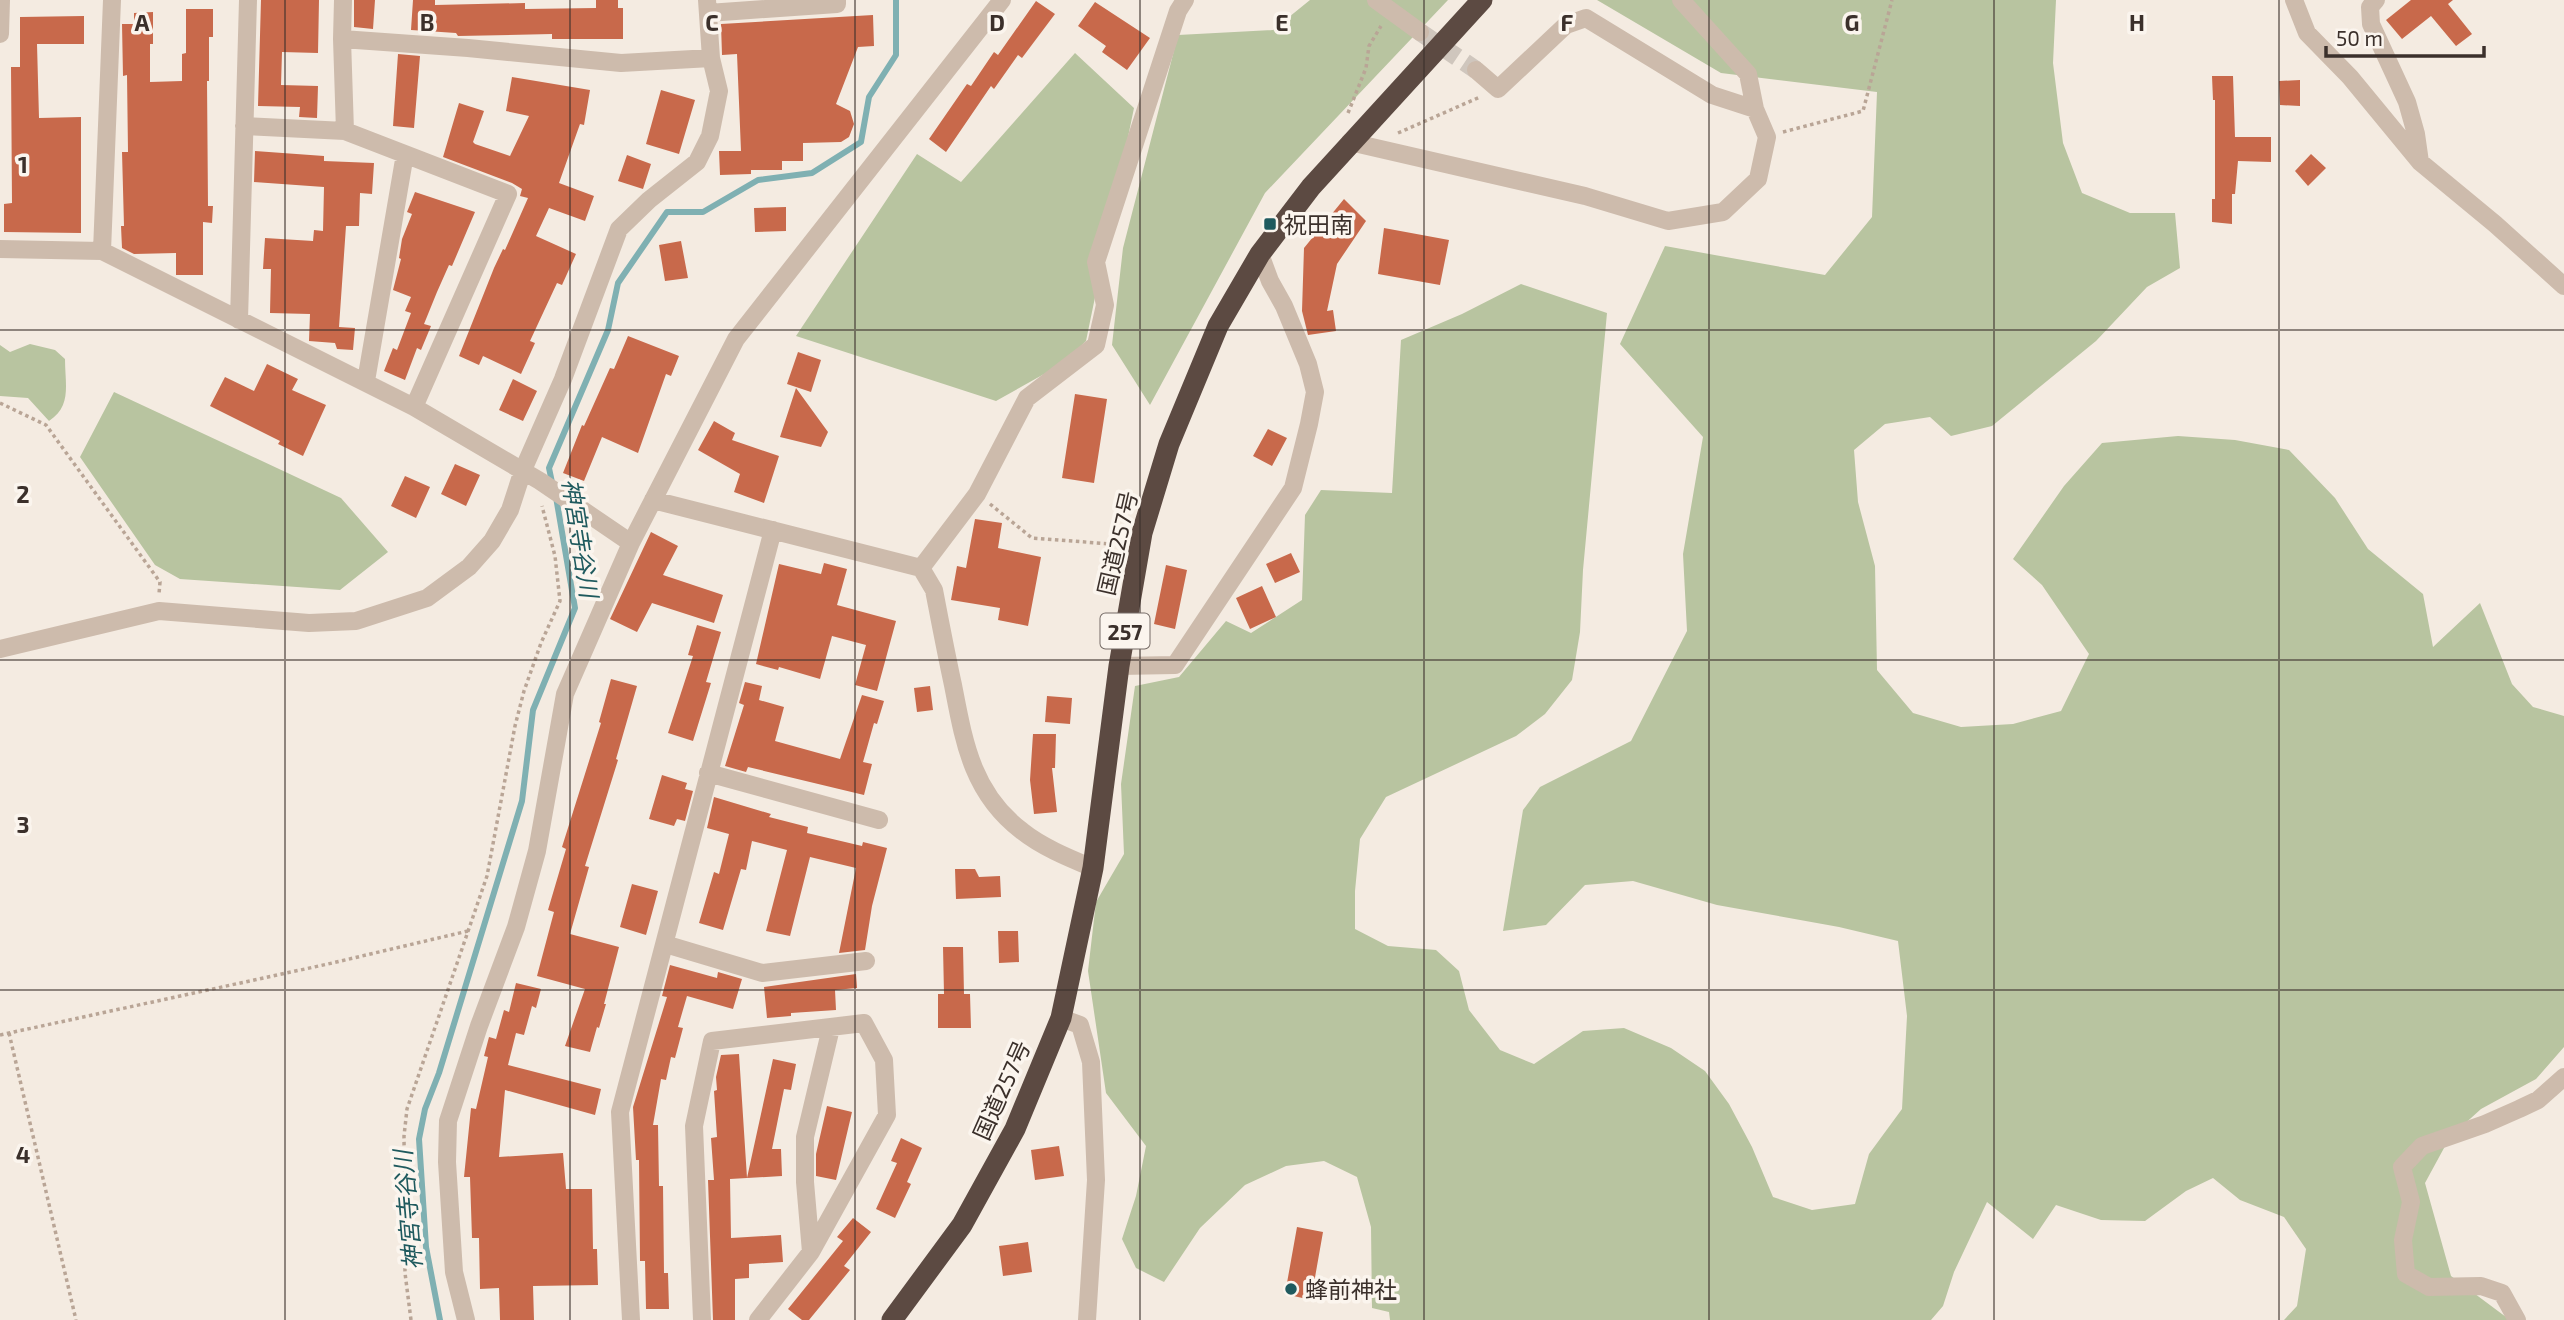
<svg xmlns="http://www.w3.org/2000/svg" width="2564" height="1320" font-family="'Exo 2','Noto Sans JP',sans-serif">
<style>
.green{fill:#b8c4a0}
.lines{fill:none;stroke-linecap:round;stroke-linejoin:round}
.stream{stroke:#7fb0b2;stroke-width:6}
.building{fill:#c8694b}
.minor-tunnel{stroke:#cfc6bd;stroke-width:18;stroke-dasharray:18 9;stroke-linecap:butt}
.path{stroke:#b9a596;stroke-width:3.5;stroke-dasharray:3.5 3.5;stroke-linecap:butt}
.minor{stroke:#cdbbac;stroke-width:18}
.highway{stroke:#5c4a42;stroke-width:21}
.grid{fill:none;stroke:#3b302b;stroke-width:2;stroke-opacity:0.55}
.poi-dot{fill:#1f5a5e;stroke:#fbf5ee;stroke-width:2.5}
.labels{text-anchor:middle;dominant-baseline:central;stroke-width:7;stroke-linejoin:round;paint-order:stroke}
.shield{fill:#fbf5ee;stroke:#756b66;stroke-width:2}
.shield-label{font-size:21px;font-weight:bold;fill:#3b302b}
.poi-label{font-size:23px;fill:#3b302b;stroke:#fbf5ee;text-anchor:start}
.street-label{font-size:23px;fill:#3b302b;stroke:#fbf5ee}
.water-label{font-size:24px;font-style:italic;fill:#1f5a5e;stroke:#fbf5ee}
.grid-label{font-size:23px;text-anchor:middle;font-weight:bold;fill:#3b302b;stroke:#fbf5ee;stroke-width:7;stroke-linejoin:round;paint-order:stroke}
</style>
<rect width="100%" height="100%" fill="#f4ebe1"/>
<!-- green -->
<path class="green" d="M1310,0H1448L1265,193L1150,405L1112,345L1123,248L1178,35L1273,30Z
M1597,0H2056L2053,63L2063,143L2082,193L2130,213H2175L2180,268L2147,287L2096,341L1992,426L1951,436L1930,417L1885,424L1854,450L1858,502L1875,566L1877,670L1913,713L1961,727L2013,724L2061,711L2089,654L2042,585L2013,559L2064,486L2102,443L2178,436L2235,440L2289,450L2335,498L2368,549L2423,594L2433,647L2480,603L2512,684L2533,707L2564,716V1047L2536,1079L2481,1109L2450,1137L2425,1183L2451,1276L2510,1320H2284L2297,1306L2306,1249L2284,1217L2240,1200L2213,1178L2186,1191L2145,1221L2101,1220L2056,1205L2033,1239L1987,1202L1954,1272L1943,1306L1931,1320H1390L1389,1312L1372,1308L1371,1227L1357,1177L1324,1161L1286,1166L1245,1185L1200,1228L1164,1282L1136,1268L1122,1239L1136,1196L1146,1146L1106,1093L1088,971L1096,902L1124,854L1121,784L1135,686L1179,677L1226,621L1251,633L1302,600L1305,515L1321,490L1392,493L1401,340L1462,314L1521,284L1607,313L1583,570L1580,632L1572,680L1545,714L1516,736L1386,797L1360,839L1355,891V929L1388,946L1436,950L1459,971L1469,1010L1500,1050L1534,1064L1583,1031L1624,1028L1671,1048L1705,1071L1729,1104L1752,1147L1773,1197L1812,1210L1855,1204L1869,1154L1902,1109L1907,1016L1898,941L1839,927L1717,905L1633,881L1585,885L1546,925L1503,931L1523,810L1540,787L1631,741L1687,631L1683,554L1703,437L1620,344L1665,246L1825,275L1872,217L1877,92L1721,73Z
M1075,53L1134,108L1086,341L1062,364L996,401L796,336L917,154L961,182Z
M30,344L55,350L65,359C65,385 72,406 49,421L28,398L0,396V345L10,352Z
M114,392L341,498L388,552L340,590L180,579L155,565L80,457Z"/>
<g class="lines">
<!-- stream -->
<path class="stream" d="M553,487L549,468L608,330L618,283L667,212H703L758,180L812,173L861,142L869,97L896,55V0
M440,1320L426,1247L419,1139L425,1109L439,1073L522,801L533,710L575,608L556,497"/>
</g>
<!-- building -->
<path class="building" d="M261,0H319L318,53L282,52L281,85L318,86L317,118L299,117L300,107L258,106Z
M354,0H375L373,29L354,27Z
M413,0H435V5L525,3V9L596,8V0H618V8H623V39H552V34L458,36L456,33L411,30Z
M2411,0H2453L2448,4L2472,34L2456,46L2431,16L2402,39L2386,20Z
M1036,1L1055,14L1022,58L1018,55L994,89L991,86L946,152L929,139L967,84L971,86L994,52L998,55Z
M1095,2L1150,38L1127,70L1102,52L1106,46L1078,26Z
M186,9H213V37H209V81H207L208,206H213L212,223L203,222V275H176V253L134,254L122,248L121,226H124L122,152H128L127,75L123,76L122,24H134V13L153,12V44H150V82L182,81V54L186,53Z
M873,15L874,46L858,47L836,104L850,111L854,124L849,137L841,142L803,143V161H782V170H751V174L720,175L719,151H741L737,54L722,55L721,24Z
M84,16V44H37L39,118L81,117V233L4,232V204L12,203L11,67H20V17Z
M398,54L420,56L414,128L393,126Z
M2212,76H2233L2235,137H2271V162L2238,161L2235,194H2232V224L2212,222V199H2215V100H2213Z
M512,77L590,90L584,125L580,124L559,183L594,196L585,221L549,208L536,236L576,254L562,285L557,283L530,341L535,343L521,374L483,356L479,365L459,356L494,268L503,249L505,250L528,198L520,196L522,189L512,183L443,157L459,103L484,111L473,142L475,144L510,156L529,116L506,111Z
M2300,80V106L2280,105L2279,81Z
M661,90L695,100L679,154L646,144Z
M255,151L324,156V161L374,163L372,194L360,193L359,226H346L339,327L355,328L353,350L337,349L335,343L309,341L310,314L270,313L271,269H263L265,238L313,241L314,230L323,231L324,187L254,182Z
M2311,154L2326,168L2308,186L2295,171Z
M627,155L651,164L643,189L618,181Z
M415,192L475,212L452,266L449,265L437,292L424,324L431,326L421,350L417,348L405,380L384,371L393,348L397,350L411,313L405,311L411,297L393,290L401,259L399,258L402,239L412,214L407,212Z
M1344,199L1366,221L1337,264L1327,311L1333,310L1336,331L1308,335L1302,311L1304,248Z
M786,207V231L755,232L754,208Z
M1384,228L1449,240L1440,285L1378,274Z
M681,241L688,278L665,281L659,245Z
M628,336L679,356L671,376L666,374L638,453L602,437L584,481L563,473L582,425L584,426L610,368L614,369Z
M798,352L821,360L811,392L787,384Z
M267,364L298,379L292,390L326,405L303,456L278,444L280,441L210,406L225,377L254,391Z
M513,379L537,391L523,421L499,410Z
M796,388L828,432L821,447L780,437Z
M1075,394L1107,399L1094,483L1062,478Z
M714,421L735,433L732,440L779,456L764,503L734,492L740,474L698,450Z
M1268,429L1287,438L1272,466L1253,456Z
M455,464L480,475L466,506L441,494Z
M405,476L430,487L416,518L391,506Z
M975,519L1002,523L998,548L1041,557L1028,626L998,620L1000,608L951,600L957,566L966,568Z
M651,532L678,546L663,575L723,595L714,623L652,603L637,632L610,619Z
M1291,553L1300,572L1275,583L1266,564Z
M824,563L847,569L837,605L896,621L877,691L855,685L866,645L832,636L820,679L779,667L778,670L756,664L779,564L821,574Z
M1166,565L1187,570L1175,629L1154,624Z
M1262,586L1276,617L1250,629L1236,598Z
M697,625L721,632L706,682L711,683L693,741L668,733L693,656L688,655Z
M611,679L637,686L616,759L618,760L585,866L589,867L570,934L619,947L604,1004H606L599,1028L597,1027L590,1052L565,1046L585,989L537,976L554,912L548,910L566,849L562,847L601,723L599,722Z
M745,682L762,686L759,700L784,707L775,741L840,759L862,695L884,701L877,724L874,723L863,762L872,764L864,795L748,767L746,772L725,766L744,705L739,703Z
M930,686L933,710L917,712L914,688Z
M1047,696L1072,698L1070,724L1045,722Z
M1033,734H1056L1055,768H1052L1057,812L1034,814L1030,780Z
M662,775L687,783L685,789L693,791L685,821L677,819L674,826L649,819Z
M714,797L771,814L769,817L808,827L807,833L862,846L863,842L887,848L872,906L865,950L839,953L856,868L810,857L790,936L766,931L787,850L752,841L746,870L741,869L723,930L699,923L714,872L719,874L729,834L707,828Z
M955,869H975L979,877L1000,876L1001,897L956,899Z
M632,884L658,891L646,935L620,927Z
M998,931H1018L1019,962L999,963Z
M943,947H963L964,994H970L971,1028H938V994H944Z
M670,965L717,978L718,972L742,979L733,1009L687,996L678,1027L683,1028L675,1058L671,1057L666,1080L661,1079L653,1125H658L659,1186H663L664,1273H668L669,1309H646L645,1261H640L639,1160H636L633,1107L667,997L662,996Z
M856,974L857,988L835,990L836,1010L791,1013V1016L767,1018L764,987Z
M516,983L541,989L536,1008L532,1006L524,1035L516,1033L508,1065L601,1089L595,1115L505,1090L499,1157L563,1153L566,1189H592L593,1249H597L598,1285L533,1286L534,1320H500L499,1288L480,1289L479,1238H472L470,1177H464L471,1108L476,1109L488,1057L484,1056L489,1037L496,1039L504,1010L509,1012Z
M739,1054L747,1178L730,1179L731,1238L781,1235L783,1262L749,1264V1278L735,1279V1320H713L708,1180H714L711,1138L717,1137L714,1091L717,1090L716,1077L721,1055Z
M773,1059L796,1064L791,1090L784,1089L772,1149H781L782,1176L747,1178Z
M827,1106L852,1112L836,1180L816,1176V1154Z
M901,1138L922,1148L907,1182L911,1184L895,1218L876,1209L897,1163L891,1161Z
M1059,1146L1064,1176L1035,1180L1031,1150Z
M853,1218L871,1232L844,1266L850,1270L809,1320H802L788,1309L843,1241L837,1237Z
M1297,1227L1323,1232L1311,1300L1285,1294Z
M1028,1242L1032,1272L1003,1276L999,1246Z"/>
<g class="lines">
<!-- minor-tunnel -->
<path class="minor-tunnel" d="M1420,32L1476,70"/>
<!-- path -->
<path class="path" d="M1348,113L1366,68L1369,46L1381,26
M1783,132L1863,111L1892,0
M1398,133L1480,97
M0,403L46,425L160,582L159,594
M990,504L1032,538L1111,544L1120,541
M9,1033L76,1320
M0,1035L328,964L468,931
M411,1320L405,1273L404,1136L407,1109L487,876L515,726L524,691L541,643L560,601L555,556L542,506"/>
<!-- minor -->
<path class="minor" d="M1376,0L1420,32
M2294,0L2307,33L2350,77L2420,162L2495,224L2564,286
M2376,0L2370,7L2371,24L2407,102L2416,134L2420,162
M708,13L837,4V0
M0,34L1,0
M342,39L343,0
M1476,70L1498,89L1566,25L1586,18L1712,95L1755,109
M244,126L345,131L342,39L468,48L621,63L711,58L707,0
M345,131L508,194L414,407
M1350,142L1585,196L1668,221L1723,212L1758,179L1767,137L1755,109L1748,74L1681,0
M0,249L102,251L414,407L540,481L631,543
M102,251L112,0
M239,320L248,0
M366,381L405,154
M653,500L921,568L934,590C940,621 946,653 953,685C964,742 972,793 1022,831C1042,847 1069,858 1093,868
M921,568L977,494L1027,398L1096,345L1105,305L1096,262L1178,11L1185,0
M0,649L159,611L309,623L356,621L427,598L469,567L492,541L510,510L523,470L563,379L619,229L649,200L697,162L710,136L719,91L711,58
M1119,666L1175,665L1293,488L1309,424L1315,392L1308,364L1284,306L1270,281L1260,254
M708,773L879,820
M665,944L762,973L866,961
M1061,1018L1080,1025L1091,1062L1096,1180L1087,1320
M811,1252L805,1182V1137L831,1028
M466,1320L454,1272L447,1162L448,1121L479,1026L516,927L537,851L565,694L631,543L736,339L1002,0
M631,1320L620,1112L773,530
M702,1320L694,1126L712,1041L864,1023L884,1060L887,1115L811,1252L758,1320
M2517,1320L2502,1293L2481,1286L2429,1287L2406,1274L2403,1240L2411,1202L2402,1167L2422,1146L2485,1124L2519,1109L2538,1100L2564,1077"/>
<!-- highway -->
<path class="highway" d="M892,1320L962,1225L1015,1129L1061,1018L1093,868L1119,666L1142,533L1169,444L1218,326L1260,254L1311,187L1482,0"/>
</g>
<!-- grid -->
<path class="grid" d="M285,0V1320M570,0V1320M855,0V1320M1140,0V1320M1424,0V1320M1709,0V1320M1994,0V1320M2279,0V1320M0,330H2564M0,660H2564M0,990H2564"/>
<!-- markers -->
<g class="poi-dot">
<rect x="1263" y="217" width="14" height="14" rx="3.5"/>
<circle cx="1291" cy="1289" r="7"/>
</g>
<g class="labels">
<!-- shield labels -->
<rect class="shield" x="1100.5" y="613.5" width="49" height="35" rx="5"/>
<g class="shield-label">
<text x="1125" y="631">257</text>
</g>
<!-- poi labels -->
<g class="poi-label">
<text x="1284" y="224">祝田南</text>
<text x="1305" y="1289">蜂前神社</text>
</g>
<!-- street labels -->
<g class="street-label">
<text transform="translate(1117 543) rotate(-77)">国道257号</text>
<text transform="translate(1001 1090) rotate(-66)">国道257号</text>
</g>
<!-- water labels -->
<g class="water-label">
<text transform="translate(581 538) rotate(81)">神宮寺谷川</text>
<text transform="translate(407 1210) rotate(-95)">神宮寺谷川</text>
</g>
</g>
<g class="grid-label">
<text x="142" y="31">A</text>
<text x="427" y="31">B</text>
<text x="712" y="31">C</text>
<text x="997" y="31">D</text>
<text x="1282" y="31">E</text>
<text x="1567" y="31">F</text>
<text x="1852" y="31">G</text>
<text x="2137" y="31">H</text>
<text x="23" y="173">1</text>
<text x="23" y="503">2</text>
<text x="23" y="833">3</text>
<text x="23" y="1163">4</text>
</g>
<!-- scale -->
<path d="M2326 46v10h158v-10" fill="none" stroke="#3b302b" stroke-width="3.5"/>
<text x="2336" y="46" font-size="21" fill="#3b302b" stroke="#fbf5ee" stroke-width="5" paint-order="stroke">50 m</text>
</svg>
